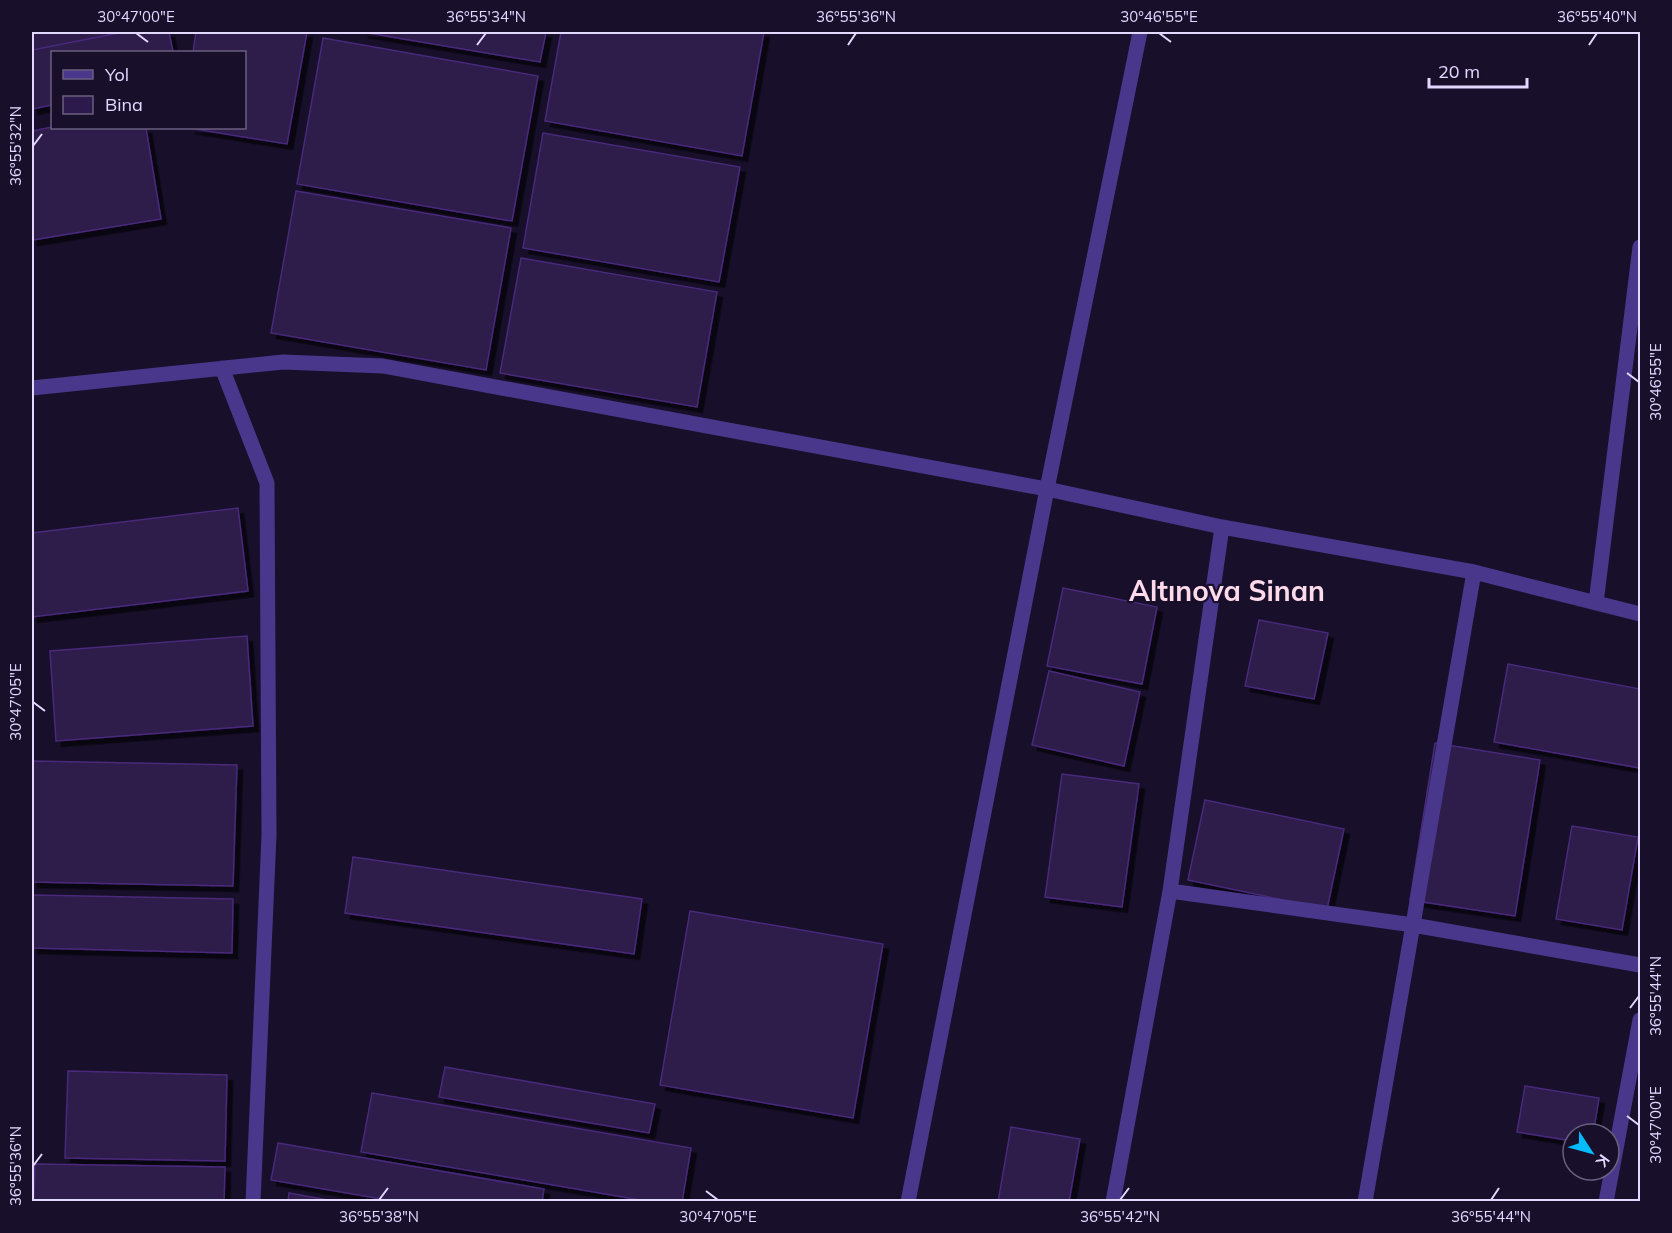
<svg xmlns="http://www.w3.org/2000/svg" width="1672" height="1233" font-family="Mulish,sans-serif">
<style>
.building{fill:#2d1a4c;stroke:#482a7a;stroke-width:1.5;filter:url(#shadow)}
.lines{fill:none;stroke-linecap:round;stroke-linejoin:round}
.minor{stroke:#49378c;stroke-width:15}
.ticks{fill:none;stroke:#e3d8ff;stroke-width:2}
.labels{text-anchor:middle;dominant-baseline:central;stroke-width:4.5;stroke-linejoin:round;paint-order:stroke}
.district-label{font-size:28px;font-weight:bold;fill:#ffdaeb;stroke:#180f2a}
.neatline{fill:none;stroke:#e3d8ff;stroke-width:2}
.ticks-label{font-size:15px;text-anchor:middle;fill:#e3d8ff}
</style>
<defs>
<filter id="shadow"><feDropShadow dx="5.5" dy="5.5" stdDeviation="0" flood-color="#0009"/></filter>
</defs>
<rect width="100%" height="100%" fill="#180f2a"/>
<!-- building -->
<path class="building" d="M32,32H124L32,50Z
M124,32H169L173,52H52V105L32,109V50Z
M196,32H307L287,144L189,128H244V52H193Z
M362,32H546L540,62Z
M561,32H764L742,156L545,121Z
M323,38L538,76L512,221L297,184Z
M52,127L146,128L161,219L32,240V131Z
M543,133L740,167L719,282L523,248Z
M296,191L511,228L486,370L271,333Z
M521,258L717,292L697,407L500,373Z
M238,508L248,591L32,617V533Z
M1063,588L1157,607L1142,684L1047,666Z
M1259,620L1328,633L1314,699L1245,686Z
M247,636L253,726L56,741L50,651Z
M1508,664L1640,689V768L1494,742Z
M1049,671L1140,692L1124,766L1032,745Z
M1435,743L1540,760L1515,916L1410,900Z
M32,761L237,765L233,886L32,882Z
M1062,774L1139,784L1122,907L1045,897Z
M1205,800L1344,829L1327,909L1188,880Z
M1572,826L1638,837L1622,930L1556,919Z
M353,857L642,899L634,954L345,913Z
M32,895L233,899L232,953L32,948Z
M690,911L883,944L853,1118L660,1085Z
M445,1067L655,1104L649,1133L439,1097Z
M68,1071L227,1075L225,1161L65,1158Z
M1525,1086L1599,1098L1593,1134H1573V1141L1517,1132Z
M372,1093L691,1148L682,1202H652L361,1152Z
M1011,1127L1080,1139L1069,1202H998Z
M278,1143L544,1189L542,1202H399L271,1180Z
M35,1164L225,1167L224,1202H34Z
M289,1193L339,1202H288Z"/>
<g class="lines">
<!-- minor -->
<path class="minor" d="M222,368L267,483L269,835L253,1202
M32,388L283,362L383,366L1047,489L1222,527L1474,572L1640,614
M1596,603L1640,247
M1170,891L1413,925L1640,965
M908,1202L1047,489L1140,32
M1113,1202L1170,891L1222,527
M1365,1202L1474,572
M1606,1202L1640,1020"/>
</g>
<!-- ticks -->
<path class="ticks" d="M136,33L148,42M1159,33L1171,42M477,45L486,33M848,45L856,33M1589,45L1597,33M33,146L42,134M1627,373L1639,382M33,702L45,711M1630,1008L1639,996M1627,1116L1639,1125M33,1166L42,1154M706,1191L718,1200M379,1200L388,1188M1120,1200L1129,1188M1491,1200L1499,1188"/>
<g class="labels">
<!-- district labels -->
<g class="district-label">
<text x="1227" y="590">Altınova Sinan</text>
</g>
</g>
<!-- border -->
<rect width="1672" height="1233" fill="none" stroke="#180f2a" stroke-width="66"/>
<!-- legend -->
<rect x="51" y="51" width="195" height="78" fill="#180f2a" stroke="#695f7f" stroke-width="1.5"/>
<rect x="63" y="70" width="30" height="9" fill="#49378c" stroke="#695f7f" stroke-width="1.5"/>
<text x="105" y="81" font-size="18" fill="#e3d8ff">Yol</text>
<rect x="63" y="96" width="30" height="18" fill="#2d1a4c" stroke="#695f7f" stroke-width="1.5"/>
<text x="105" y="111" font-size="18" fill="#e3d8ff">Bina</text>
<!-- north arrow -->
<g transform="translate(1591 1152) rotate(126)"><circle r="28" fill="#180f2a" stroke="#695f7f" stroke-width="1.5"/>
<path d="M0-4.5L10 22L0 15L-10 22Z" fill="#04bbff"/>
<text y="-9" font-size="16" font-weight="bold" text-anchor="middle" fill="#e3d8ff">K</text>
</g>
<!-- scale -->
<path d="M1429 78v9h98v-9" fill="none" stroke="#e3d8ff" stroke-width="3"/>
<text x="1438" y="78" font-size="18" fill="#e3d8ff" stroke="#180f2a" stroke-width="4.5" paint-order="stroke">20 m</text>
<rect x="33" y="33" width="1606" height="1167" class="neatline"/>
<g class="ticks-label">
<text x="136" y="22">30°47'00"E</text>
<text x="486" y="22">36°55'34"N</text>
<text x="856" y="22">36°55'36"N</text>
<text x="1159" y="22">30°46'55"E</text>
<text x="1597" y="22">36°55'40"N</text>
<text transform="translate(16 146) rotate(-90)" y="5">36°55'32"N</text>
<text transform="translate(1656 382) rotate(-90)" y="5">30°46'55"E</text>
<text transform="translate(16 702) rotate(-90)" y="5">30°47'05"E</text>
<text transform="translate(1656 996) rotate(-90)" y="5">36°55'44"N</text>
<text transform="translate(1656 1125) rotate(-90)" y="5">30°47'00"E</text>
<text transform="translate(16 1166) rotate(-90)" y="5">36°55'36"N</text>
<text x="379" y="1222">36°55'38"N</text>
<text x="718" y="1222">30°47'05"E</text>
<text x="1120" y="1222">36°55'42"N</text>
<text x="1491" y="1222">36°55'44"N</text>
</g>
</svg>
